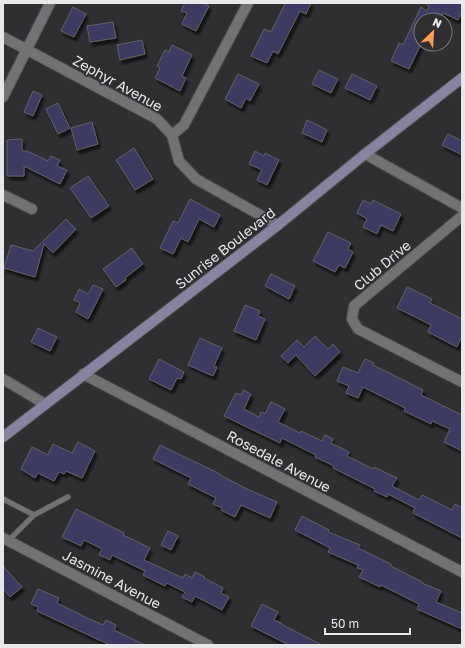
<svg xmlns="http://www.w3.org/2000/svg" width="465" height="648" font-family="'Golos Text',sans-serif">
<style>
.building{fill:#3d3a62;stroke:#616164;filter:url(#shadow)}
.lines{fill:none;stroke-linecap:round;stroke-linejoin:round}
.lane-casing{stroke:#4d4d4f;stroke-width:6}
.street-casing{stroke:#4d4d4f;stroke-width:12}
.secondary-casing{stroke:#4d4d4f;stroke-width:12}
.lane{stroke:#727275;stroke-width:5}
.street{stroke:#727275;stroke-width:10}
.secondary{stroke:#86849e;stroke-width:10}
.labels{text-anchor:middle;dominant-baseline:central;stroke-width:3.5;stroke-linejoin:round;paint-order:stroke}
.street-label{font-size:14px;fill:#e8e8ea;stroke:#2f2f32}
</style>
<defs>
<filter id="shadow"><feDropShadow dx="2.5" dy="4" stdDeviation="1" flood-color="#0009"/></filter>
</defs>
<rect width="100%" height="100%" fill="#2f2f32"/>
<!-- building -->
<path class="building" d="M185,3H203L209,6L196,31L182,24L187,13L181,11Z
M282,3H311L306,14L300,11L278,54L273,51L267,63L251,56L264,29L271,32L285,4Z
M424,3H462V12L458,20L443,13L441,18L446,20H421V44L409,69L391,61L399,43L403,45L421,7L427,11L429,6Z
M73,7L86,14L74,37L61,31Z
M113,22L116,38L90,42L87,26Z
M142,40L145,54L120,60L117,45Z
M172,45L192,55L182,76L186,78L180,91L155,78L160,68L157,66L165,50L169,52Z
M319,70L338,79L331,93L312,84Z
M238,74L259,84L250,101L246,98L241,108L225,99Z
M352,74L377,86L370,100L345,88Z
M33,91L42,95L33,116L24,112Z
M58,103L70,128L58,134L46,109Z
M307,120L327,130L322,142L302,133Z
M92,122L98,144L77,150L71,128Z
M448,134L462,141V155L442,145Z
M22,139V151H27L48,161L51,156L60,160L57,166L67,170L60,184L24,166V176H7V140Z
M134,148L153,179L135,190L116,160Z
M255,151L264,156L265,153L279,160L267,185L257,180L262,170L249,164Z
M88,176L109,206L91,218L70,188Z
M190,199L220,215L214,227L199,219L188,242L181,238L173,254L160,248L173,221L178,223Z
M363,200L371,204L373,200L401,214L393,231L381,225L377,234L363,227L367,219L357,213Z
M66,219L76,229L53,253L44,244L35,277L4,268L11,245L33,251Z
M328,232L351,243L348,249L353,252L345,268L339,265L335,272L313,261Z
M132,248L143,264L125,278L126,280L116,287L103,269Z
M271,274L295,286L289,299L265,286Z
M93,285L103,289L88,319L76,312L80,303L74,300L79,289L88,294Z
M407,287L432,299L430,303L462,319V336L457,347L428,332L431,325L397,308Z
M245,305L260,311L258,316L265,319L256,340L234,331Z
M38,328L57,337L50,351L31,342Z
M315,336L328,349L333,344L340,352L315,376L296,355L288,363L281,356L297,340L304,347Z
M200,338L222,348L214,366L217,367L213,376L188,365Z
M159,359L184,372L181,379L177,378L171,390L149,379Z
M365,359L374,363L373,365L423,390L421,395L462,415V451L444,442L450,429L432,421L431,424L404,411L405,408L363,387L358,398L346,393L349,386L337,381L343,367L358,373Z
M243,390L251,394L244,409L259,417L261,412L265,414L271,402L285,409L278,422L300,433L301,431L322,441L325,435L333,439L331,443L349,452L347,456L373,469L374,467L397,478L392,486L419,500L422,495L452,510L455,504L462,508V538L413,513L415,508L388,494L387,497L374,491L375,489L333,468L334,466L315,457L316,455L282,438L280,443L224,416L236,393L241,395Z
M78,442L95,451L82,478L66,471L64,474L59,472L54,481L38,473L35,478L21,469L32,447L48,455L53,444L72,453Z
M160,445L220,474V475L249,490L277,502L270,518L241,505L235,517L221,510L222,508L213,504L216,498L188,484L191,478L153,459Z
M76,509L124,533L123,535L150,548L144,560L183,578L185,574L192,578L195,572L205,577L204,578L223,588L221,593L229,597L222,610L195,596L192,602L182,597L185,592L167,583L165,586L143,575L145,571L112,555L110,560L99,555L102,549L84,540L81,546L62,537Z
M302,516L329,530L328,532L360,545L358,548L391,564V566L422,582V583L441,591L436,602L462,613V629L417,609L419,604L381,585L380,587L359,577L363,570L357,568L358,565L328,552L330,548L295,530Z
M168,531L178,536L171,550L161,545Z
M3,566L22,587L10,597L3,589Z
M38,589L59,598L57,603L85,617L103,625L106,620L116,625L114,630L145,645H110L37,611L38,607L31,604Z
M262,604L278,612L274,620L281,623V624L322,645H289L251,626Z"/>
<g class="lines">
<defs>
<path id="lane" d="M3,499L34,515L8,541
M34,515L68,497"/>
<path id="street" d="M3,37L157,119L172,135L179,161L196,179L278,225
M3,97L50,3
M172,135L184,125L248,3
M365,154L462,208
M3,195L32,209
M462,216L354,306L352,319L358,329L462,382
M83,374L462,572
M3,379L45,404
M3,538L208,645"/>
<path id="secondary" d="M3,437L278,225L365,154L462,78"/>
</defs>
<!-- lane casing -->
<use href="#lane" class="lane-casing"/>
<!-- street casing -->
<use href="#street" class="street-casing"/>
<!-- secondary casing -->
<use href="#secondary" class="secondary-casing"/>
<!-- lane -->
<use href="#lane" class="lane"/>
<!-- street -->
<use href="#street" class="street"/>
<!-- secondary -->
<use href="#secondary" class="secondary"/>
</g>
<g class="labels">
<!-- street labels -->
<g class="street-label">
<text transform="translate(118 83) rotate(29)">Zephyr Avenue</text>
<text transform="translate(225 248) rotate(-38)">Sunrise Boulevard</text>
<text transform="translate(382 265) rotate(-40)">Club Drive</text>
<text transform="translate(279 461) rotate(28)">Rosedale Avenue</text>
<text transform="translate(112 579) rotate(28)">Jasmine Avenue</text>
</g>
</g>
<!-- border -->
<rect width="465" height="648" fill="none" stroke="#e8e8ea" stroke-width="8"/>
<!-- north arrow -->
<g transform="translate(433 32) rotate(25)"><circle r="19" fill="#2f2f32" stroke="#79797c"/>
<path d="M0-3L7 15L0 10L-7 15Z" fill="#fc9e52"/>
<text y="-6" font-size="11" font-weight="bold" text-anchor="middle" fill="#e8e8ea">N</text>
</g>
<!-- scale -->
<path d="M325 628v6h85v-6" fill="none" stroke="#e8e8ea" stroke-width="2"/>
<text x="331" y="628" font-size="12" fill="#e8e8ea" stroke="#2f2f32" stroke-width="3" paint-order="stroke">50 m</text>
</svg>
